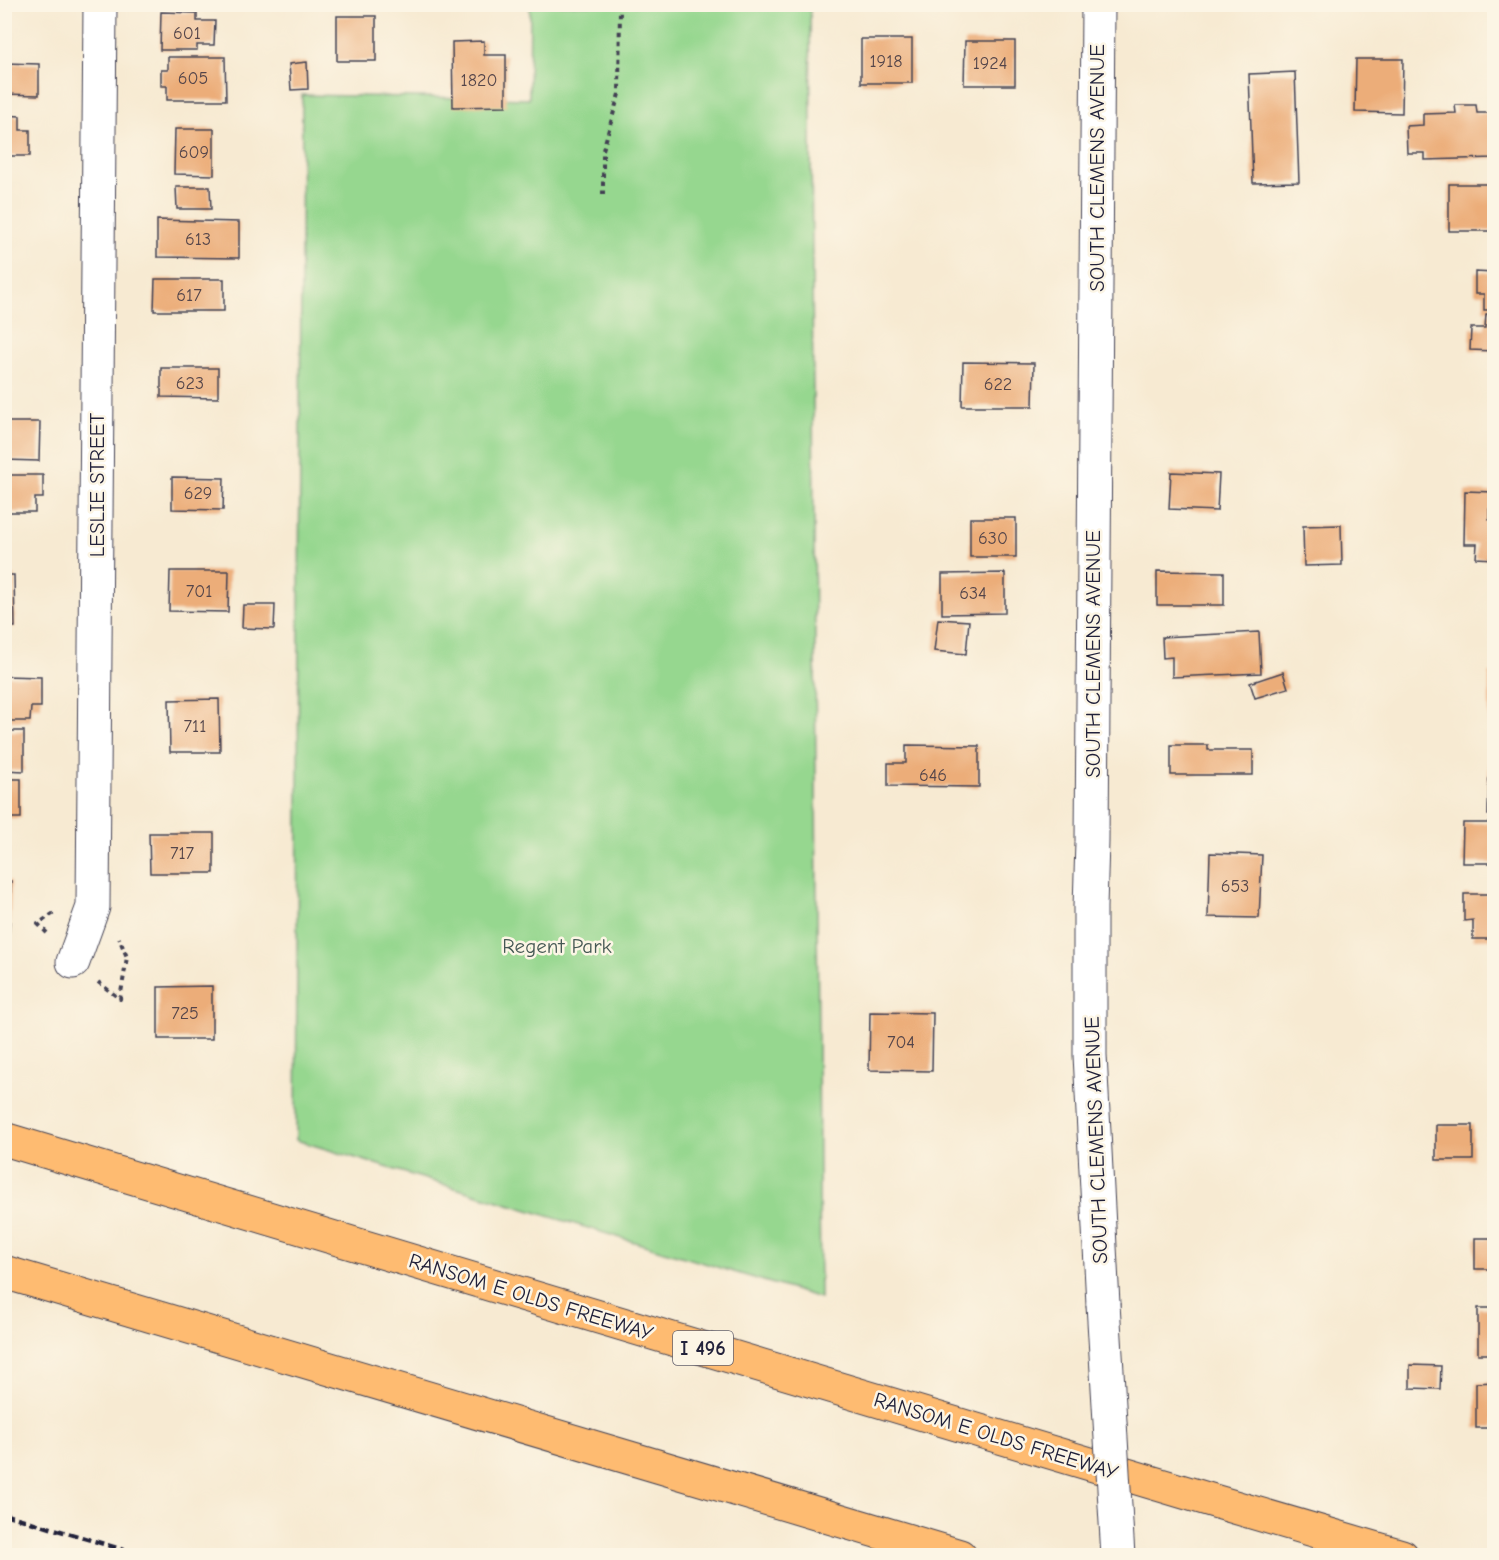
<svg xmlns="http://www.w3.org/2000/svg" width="1499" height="1560" font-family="'Comic Neue',sans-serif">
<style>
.green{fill:#96d78f;stroke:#5c7c65;stroke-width:1.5}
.building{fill:#ecad79}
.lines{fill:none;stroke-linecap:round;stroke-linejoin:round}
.minor-casing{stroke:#424052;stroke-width:35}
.highway-casing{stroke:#424052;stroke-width:35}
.path{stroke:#424052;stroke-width:4;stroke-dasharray:4.5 4.5;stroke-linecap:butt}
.minor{stroke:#fff;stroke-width:33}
.highway{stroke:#febb71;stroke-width:33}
.rail{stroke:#22223b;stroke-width:4.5;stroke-dasharray:9 4.5;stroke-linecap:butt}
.minor-bridge-casing{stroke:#424052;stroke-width:35;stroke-linecap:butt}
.minor-bridge{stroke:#fff;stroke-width:33}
.labels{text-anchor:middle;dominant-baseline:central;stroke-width:5;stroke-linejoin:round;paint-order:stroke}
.number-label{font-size:18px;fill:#54454a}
.shield{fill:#fcf5e5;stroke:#63616e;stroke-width:1.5}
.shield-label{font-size:20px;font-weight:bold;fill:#22223b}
.street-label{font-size:21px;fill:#22223b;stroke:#fcf5e5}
.park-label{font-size:21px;fill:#455854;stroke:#fcf5e5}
</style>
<rect width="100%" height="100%" fill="#fcf5e5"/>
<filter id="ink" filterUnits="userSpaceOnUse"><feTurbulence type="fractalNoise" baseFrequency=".0167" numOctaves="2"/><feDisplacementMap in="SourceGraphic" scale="12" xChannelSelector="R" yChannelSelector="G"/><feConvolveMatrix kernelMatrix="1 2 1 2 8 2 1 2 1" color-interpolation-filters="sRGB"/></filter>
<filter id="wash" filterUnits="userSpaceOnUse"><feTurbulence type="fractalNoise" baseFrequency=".008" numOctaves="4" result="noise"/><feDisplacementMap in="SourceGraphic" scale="24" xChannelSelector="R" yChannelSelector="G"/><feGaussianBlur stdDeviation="1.35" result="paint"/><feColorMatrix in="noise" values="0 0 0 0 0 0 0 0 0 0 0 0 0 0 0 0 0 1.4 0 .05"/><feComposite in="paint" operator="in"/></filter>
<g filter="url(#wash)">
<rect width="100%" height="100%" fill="#f7ead2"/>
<!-- green -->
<path class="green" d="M530,5H810L820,1298L296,1140L302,95L529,99Z"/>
<g id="blocks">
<!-- building -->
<path class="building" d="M161,12L197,13V21H215L214,45H197V50H160Z
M337,16H376V61H337Z
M861,39H912V83H861Z
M484,41V55H506V106L453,107L452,42Z
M965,41H1015V85H964Z
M168,57H225L226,100H167V86H161V70H168Z
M1356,59H1403L1402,113L1355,112Z
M307,62L308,89L291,90L289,64Z
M4,63L39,64V95L4,94Z
M1295,72L1299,182L1253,183L1249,74Z
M1455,105H1476L1477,113H1494V158L1425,160V153H1407L1406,126L1423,125V114L1456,113Z
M4,115L20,116V130H30V156H4Z
M175,129H214V175L174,174Z
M1449,184H1494V231H1449Z
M176,187H210L211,209H177Z
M157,220L239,222V258L157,257Z
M1475,272L1494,273V310H1484V294H1475Z
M155,279H224V311H154Z
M1486,314H1494V351L1470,350L1471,328H1485Z
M963,362L1034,363L1033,406H962Z
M161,368H218V398L161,397Z
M5,422H40L39,461L5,460Z
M1171,472L1219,474L1217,511L1169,509Z
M4,475H43V498H35V512H4Z
M172,477L224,478L223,510L172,509Z
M1465,491L1494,492V509H1489V519H1494V559L1476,558L1477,544H1464Z
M970,518H1016V557H970Z
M1341,525L1342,565L1304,566L1303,526Z
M170,571H229L228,612L169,611Z
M1157,571L1224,572V605H1157Z
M1005,573V613L942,614V574Z
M4,575H14L15,627H4Z
M1494,586V635H1491L1490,587Z
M243,605H275L274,629L242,628Z
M938,619L969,621L966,654L934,651Z
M1259,632L1261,673L1172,677V657L1163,658L1162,637Z
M1283,672L1288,688L1255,698L1250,683Z
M1489,673H1494V724H1489Z
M4,676L41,677V707H31L30,721H4Z
M219,699L220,752H170L169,700Z
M4,731H24V771L4,770Z
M906,745L979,746V787L888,786V763H906Z
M1171,745H1208V750H1253V775H1171Z
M1489,762H1494V815H1488Z
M5,779H21V818H5Z
M1463,823H1494V863H1462Z
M149,833H214V873H150Z
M1210,853L1262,855L1259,918L1208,917Z
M4,880L11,881L9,942L4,941Z
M1464,894H1494V939H1473V920L1464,921Z
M212,986V1039H158V987Z
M870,1012L933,1013L932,1071L869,1070Z
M1436,1125H1473V1160H1436Z
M1475,1238H1494V1269H1475Z
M1478,1308H1494V1354H1478Z
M1410,1365L1441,1366L1440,1389L1410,1388Z
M1494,1382V1428H1476V1383Z"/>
</g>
</g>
<g filter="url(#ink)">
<use href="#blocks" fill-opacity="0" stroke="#424052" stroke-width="1.5"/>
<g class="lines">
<defs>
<path id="minor" d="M1098,4L1092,842L1090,907V1055L1103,1304
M73,962L93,907L100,4"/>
<path id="highway" d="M4,1139L1214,1501L1402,1556
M4,1272L960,1556"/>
</defs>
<!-- minor casing -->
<use href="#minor" class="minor-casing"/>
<!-- highway casing -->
<use href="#highway" class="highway-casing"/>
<!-- path -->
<path class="path" d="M603,195V150L619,94L620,4
M47,933L38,924L54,913
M98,982L120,999L127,957L119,938"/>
<!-- minor -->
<use href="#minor" class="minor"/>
<!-- highway -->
<use href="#highway" class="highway"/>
<!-- rail -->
<path class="rail" d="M4,1514L144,1556"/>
<defs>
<path id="minor-bridge" d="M1103,1304L1118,1556"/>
</defs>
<!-- minor-bridge casing -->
<use href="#minor-bridge" class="minor-bridge-casing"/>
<!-- minor-bridge -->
<use href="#minor-bridge" class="minor-bridge"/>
</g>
</g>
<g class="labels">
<!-- number labels -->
<g class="number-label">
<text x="187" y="33">601</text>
<text x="886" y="61">1918</text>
<text x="990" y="63">1924</text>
<text x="193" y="78">605</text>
<text x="479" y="80">1820</text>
<text x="194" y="152">609</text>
<text x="198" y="239">613</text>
<text x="189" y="295">617</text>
<text x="190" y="383">623</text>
<text x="998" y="384">622</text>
<text x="198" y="493">629</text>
<text x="993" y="538">630</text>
<text x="199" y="591">701</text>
<text x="973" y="593">634</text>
<text x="195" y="726">711</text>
<text x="933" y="775">646</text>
<text x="182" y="853">717</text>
<text x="1235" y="886">653</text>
<text x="185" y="1013">725</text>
<text x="901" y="1042">704</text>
</g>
<!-- shield labels -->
<rect class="shield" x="673" y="1331" width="60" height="34" rx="4.5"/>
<g class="shield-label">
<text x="703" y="1348">I 496</text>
</g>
<!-- street labels -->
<g class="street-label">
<text transform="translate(1097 168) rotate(-90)">SOUTH CLEMENS AVENUE</text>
<text transform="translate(97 485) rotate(-90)">LESLIE STREET</text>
<text transform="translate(1093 654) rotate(-90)">SOUTH CLEMENS AVENUE</text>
<text transform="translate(1096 1140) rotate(-92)">SOUTH CLEMENS AVENUE</text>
<text transform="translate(531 1297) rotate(17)">RANSOM E OLDS FREEWAY</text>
<text transform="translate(996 1436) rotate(17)">RANSOM E OLDS FREEWAY</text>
</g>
<!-- park labels -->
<g class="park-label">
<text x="557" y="946">Regent Park</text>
</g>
</g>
<!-- margin -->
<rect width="1499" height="1560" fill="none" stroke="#fcf5e5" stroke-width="24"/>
</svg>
